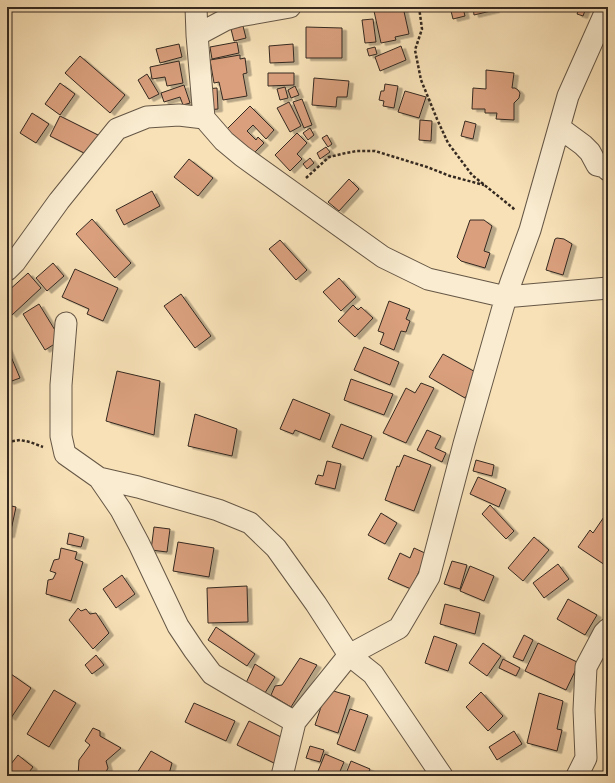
<svg xmlns="http://www.w3.org/2000/svg" width="615" height="783" font-family="Vollkorn,serif">
<style>
.building{fill:#daa07e;stroke:#342920;filter:url(#shadow)}
.lines{fill:none;stroke-linecap:round;stroke-linejoin:round}
.street-casing{stroke:#655746;stroke-width:23}
.path{stroke:#342920;stroke-width:2.5;stroke-dasharray:3 2;stroke-linecap:butt}
.street{stroke:#faecd0;stroke-width:21}
</style>
<defs>
<filter id="shadow"><feDropShadow dx="4.5" dy="2.5" stdDeviation="0" flood-color="#0004"/></filter>
</defs>
<rect width="100%" height="100%" fill="#f8e1b7"/>
<filter id="stains"><feTurbulence type="fractalNoise" baseFrequency=".005" numOctaves="4"/><feColorMatrix values="0 0 0 0 .2 0 0 0 0 .09 0 0 0 0 .02 0 0 0 .5 -.17"/></filter>
<radialGradient id="worn" r=".72"><stop offset=".6" stop-color="#630" stop-opacity="0"/><stop offset="1" stop-color="#630" stop-opacity=".3"/></radialGradient>
<!-- building -->
<path class="building" d="M393,7H403L409,34L395,37L396,40L381,43L374,11Z
M450,7H468L463,8L465,16L453,19Z
M473,7H495V10L474,15Z
M580,7L586,8L583,16L577,14Z
M373,19L376,42L365,43L362,20Z
M243,26L246,38L234,41L231,29Z
M306,27L342,28V58H306Z
M237,42L239,53L212,59L210,47Z
M179,44L182,57L160,63L156,49Z
M293,44L294,62L270,63L269,46Z
M401,46L406,60L380,71L375,57Z
M375,47L377,54L369,56L367,49Z
M240,55V59L245,58L247,73L243,74L247,96L223,100L219,82L214,83L210,60Z
M80,56L125,95L110,113L65,73Z
M179,61L183,83L167,86L165,77L152,79L150,67Z
M486,70L514,73L512,88H515L518,90L520,93L519,98L514,103V120L496,119L497,113H485V109H472L473,88L486,89Z
M268,73H294V85L268,86Z
M147,74L159,94L149,99L138,80Z
M314,78L349,81L347,97H337L336,107L312,105Z
M60,83L75,94L60,115L45,104Z
M385,84L398,86L394,108L383,106L384,101L379,100L381,91H384Z
M184,85L190,103L183,105L180,97L164,102L161,93Z
M295,86L299,95L291,98L288,90Z
M285,87L288,98L280,100L277,89Z
M217,88L218,109L208,110L206,89Z
M405,91L426,97L419,118L398,112Z
M302,99L312,125L304,128L293,102Z
M289,102L301,126L290,132L277,108Z
M250,106L274,130L266,139L253,125L247,131L256,140L258,137L264,143L252,155L227,129Z
M32,113L49,124L36,143L20,133Z
M60,116L102,137L92,157L50,136Z
M420,120L432,121L431,141L419,140Z
M465,121L476,124L473,139L461,136Z
M310,128L314,135L308,140L303,133Z
M297,133L307,143L297,154L302,159L290,171L275,155Z
M327,135L332,144L328,147L322,138Z
M326,147L330,152L320,159L317,153Z
M310,158L314,163L307,169L303,164Z
M189,159L213,178L198,196L174,177Z
M349,179L359,189L339,211L328,202Z
M152,191L160,206L124,225L116,210Z
M92,219L131,263L115,278L76,234Z
M470,220H484L492,226L484,251L490,253L485,268L461,261L457,257Z
M557,238L564,239L572,244L563,275L546,270L555,239Z
M280,240L307,270L296,280L269,249Z
M53,263L64,276L47,291L36,278Z
M75,269L118,288L103,321L87,314L89,309L62,297Z
M28,273L41,288L12,315L7,310V292Z
M339,278L356,297L341,311L323,292Z
M181,294L211,336L195,348L164,306Z
M389,301L410,309L406,319L410,321L406,332L401,331L394,350L380,344L384,333L378,331Z
M39,304L61,340L45,350L23,314Z
M353,305L358,310L361,307L373,318L355,337L338,321Z
M7,347L20,378L9,382L7,377Z
M364,347L399,362L390,385L354,370Z
M443,354L479,374L465,398L429,377Z
M117,371L160,381L154,435L106,421Z
M351,379L393,394L384,415L344,400Z
M421,383L434,388L406,443L383,433L406,388L415,393Z
M293,399L330,414L320,440L295,430L293,434L280,429Z
M195,414L237,429L232,456L188,446Z
M341,424L372,436L363,459L332,447Z
M427,430L441,436L435,448L446,453L442,462L417,450Z
M404,455L431,465L414,511L385,500L397,466L399,467Z
M476,460L494,465L492,476L473,471Z
M327,461L341,464L335,489L315,484L318,475L323,476Z
M478,477L506,489L499,507L470,494Z
M7,505L16,507L10,535H7Z
M490,505L514,531L506,539L482,514Z
M608,511V567L578,547L590,530L593,533Z
M381,513L397,523L385,544L368,535Z
M154,527L170,529L167,552L151,550Z
M69,533L84,537L81,547L67,544Z
M534,537L549,550L523,581L508,568Z
M178,542L214,548L209,577L173,571Z
M61,548L77,552L75,559L83,562L71,601L46,594L48,580L53,579L56,573L50,571L54,560L59,559Z
M414,548L427,554L411,589L388,579L400,553L410,558Z
M452,561L467,565L460,589L444,584Z
M558,564L569,579L544,598L533,583Z
M470,566L494,576L484,601L460,591Z
M122,575L135,594L116,608L103,589Z
M247,586L248,622L208,623L207,588Z
M568,599L597,615L585,635L557,619Z
M445,604L480,613L475,634L440,624Z
M78,608L81,611L86,609L90,614L96,613L109,633L93,649L69,620Z
M216,627L255,654L247,666L208,640Z
M524,635L533,640L523,661L513,657Z
M434,636L457,644L448,671L425,663Z
M483,643L501,656L487,676L469,663Z
M538,643L579,663L566,690L525,671Z
M96,655L104,665L92,674L85,665Z
M300,658L317,665L291,707L271,695L275,686L282,685Z
M503,659L520,668L516,676L499,668Z
M255,664L275,677L263,696L245,685Z
M11,674L31,688L11,718L7,715V679Z
M327,689L350,696L338,733L315,725Z
M54,690L76,703L49,747L27,734Z
M481,692L503,716L488,731L466,707Z
M539,693L563,701L557,729L562,730L557,751L527,743Z
M194,703L235,721L226,741L185,722Z
M350,709L368,715L355,751L337,744Z
M249,721L285,739L274,763L237,745Z
M93,728L100,731V736L121,748L106,761L108,768L104,776H78L79,760L90,745L85,741Z
M514,731L522,744L497,760L489,747Z
M310,746L324,750L320,762L306,758Z
M151,751L172,763L169,774H163L162,776H135Z
M325,754L344,762L338,776H316Z
M18,755L33,767L26,776H7V769Z
M351,761L370,769L367,776H345Z"/>
<g class="lines">
<defs>
<path id="street" d="M196,7L197,35L204,118L224,141L242,156L383,257L428,279L506,297L608,288
M197,35L225,20L239,16L290,7
M556,140L564,131L583,145L590,152L597,165L605,167L608,170
M7,270L15,262L59,201L117,129L147,117L179,115L204,118
M66,323L61,385V436L65,454L99,478L121,510L139,544L178,626L194,650L212,674L239,690L295,722
M99,478L138,487L218,510L250,523L276,548L316,604L349,655L373,674L442,776
M282,776L295,722L349,655L399,628L429,577L464,444L506,297L511,282L530,230L568,96L605,13V7
M577,776L586,758L584,710L586,667L604,633L608,629"/>
</defs>
<!-- street casing -->
<use href="#street" class="street-casing"/>
<!-- path -->
<path class="path" d="M419,7L422,29L415,50L421,80L437,119L448,143L472,175L513,208L515,211
M306,178L329,157L346,153L357,151H375L427,167L450,176L484,185
M7,442L20,440L30,442L43,447"/>
<!-- street -->
<use href="#street" class="street"/>
</g>
<!-- margin -->
<rect width="615" height="783" fill="none" stroke="#f8e1b7" stroke-width="24"/>
<rect x="8" y="8" width="599" height="767" fill="none" stroke="#342920" stroke-width="2"/>
<rect x="12" y="12" width="591" height="759" fill="none" stroke="#342920"/>
<rect width="100%" height="100%" filter="url(#stains)"/>
<rect width="100%" height="100%" fill="url(#worn)"/>
</svg>
